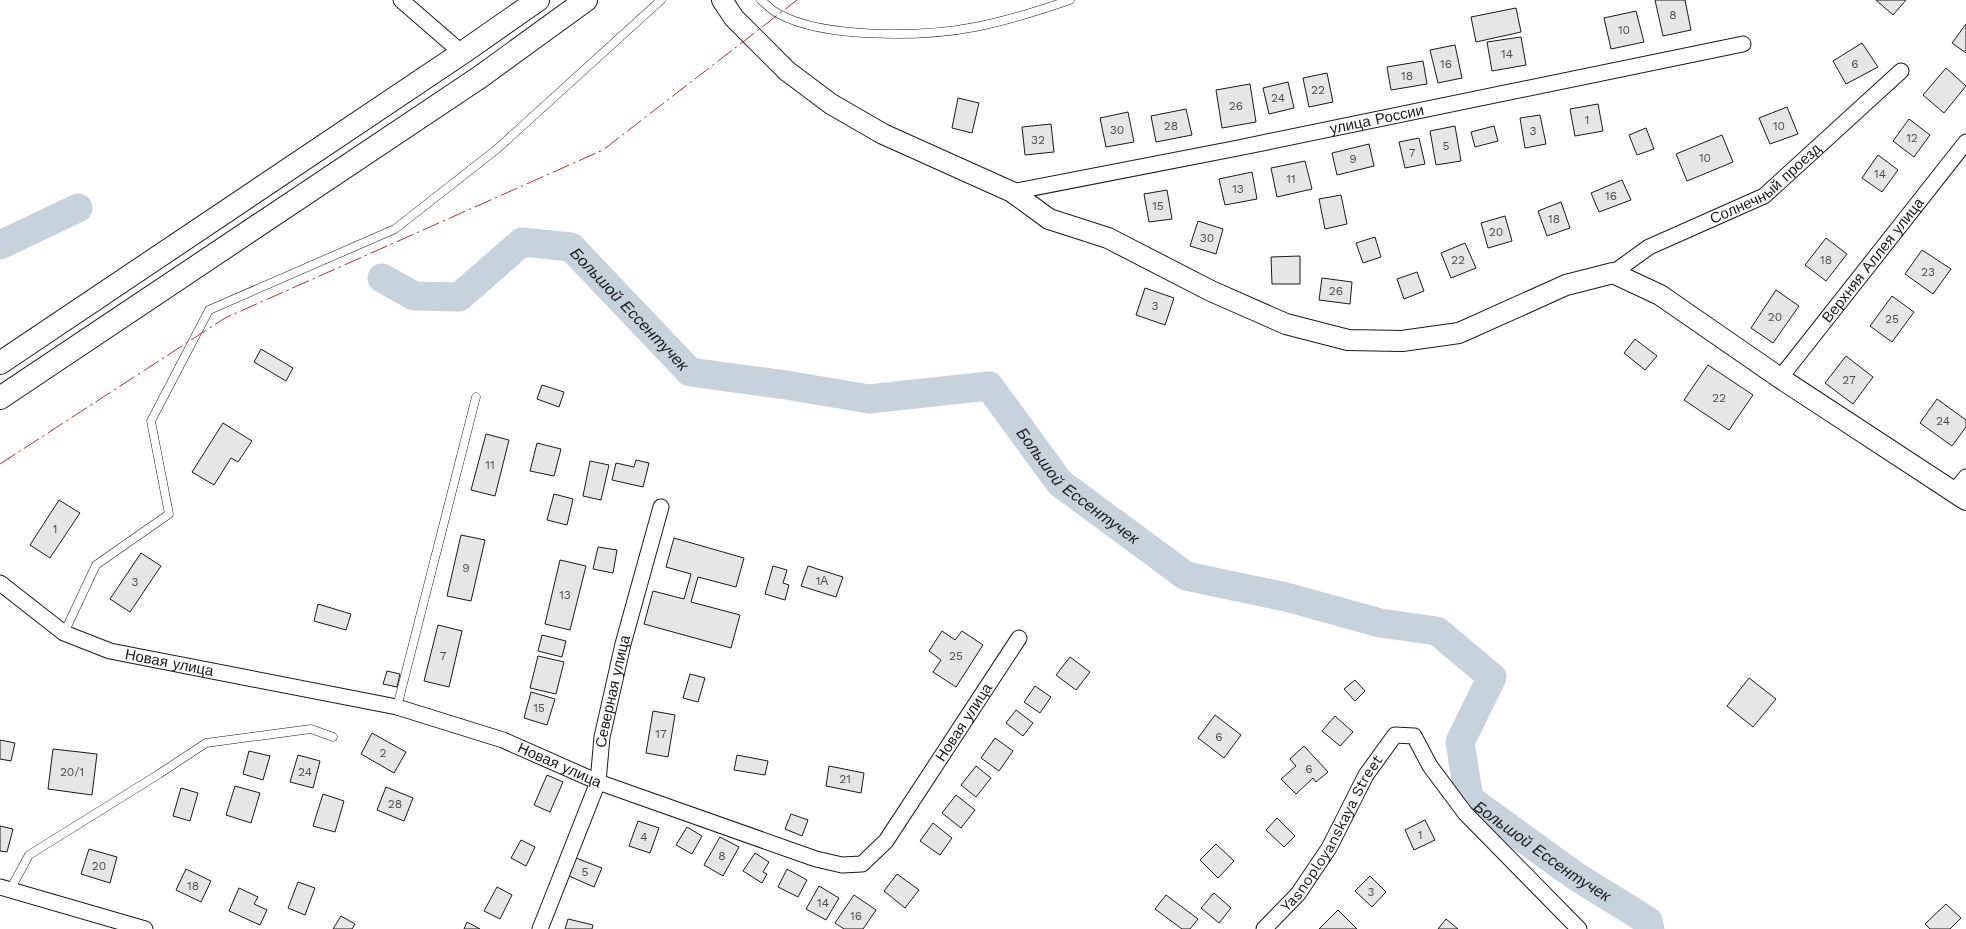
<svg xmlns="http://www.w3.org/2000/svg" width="1966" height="929" font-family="'Work Sans',sans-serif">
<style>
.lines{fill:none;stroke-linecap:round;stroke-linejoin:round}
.river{stroke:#c6d2dc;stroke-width:29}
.building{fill:#e6e6e6;stroke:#1a1a1a}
.lane-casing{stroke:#1a1a1a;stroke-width:9}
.street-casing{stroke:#1a1a1a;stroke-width:17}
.secondary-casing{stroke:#1a1a1a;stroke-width:22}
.primary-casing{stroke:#1a1a1a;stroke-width:24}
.lane{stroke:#fff;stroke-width:8}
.street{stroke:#fff;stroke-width:15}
.secondary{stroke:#fff;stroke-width:20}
.primary{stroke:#fff;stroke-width:22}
.power{stroke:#c62828;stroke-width:1;stroke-dasharray:18 4 2.5 4;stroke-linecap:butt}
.labels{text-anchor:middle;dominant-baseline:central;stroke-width:4;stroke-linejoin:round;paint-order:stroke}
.number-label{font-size:12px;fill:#4d4d4d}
.street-label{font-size:15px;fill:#1a1a1a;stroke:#fff}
.water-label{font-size:16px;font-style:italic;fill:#1a1a1a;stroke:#fff}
</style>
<rect width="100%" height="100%" fill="#fff"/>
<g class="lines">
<!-- river -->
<g class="river">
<path d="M0,245L78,208"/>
<path id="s1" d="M382,278L414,296L459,297L522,242L571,247L690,372L786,385L869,399L989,386L1060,483L1186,576L1286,597L1380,623L1437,631L1492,677L1460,742L1469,799L1574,875L1648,921L1650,929"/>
</g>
</g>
<!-- building -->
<path class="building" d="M1655,0H1685L1691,30L1663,36Z
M1876,0H1906L1893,15Z
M1516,8L1521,32L1476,42L1471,17Z
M1636,11L1644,42L1611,49L1604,18Z
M1966,24V53L1952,43Z
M1521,37L1526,65L1492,71L1487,42Z
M1862,43L1878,67L1846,84L1833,61Z
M1455,45L1462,78L1438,83L1430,50Z
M1423,61L1427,84L1391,90L1387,67Z
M1946,68L1966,86L1944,113L1923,95Z
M1327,73L1333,102L1309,107L1303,78Z
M1288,82L1294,108L1269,114L1263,88Z
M1250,84L1256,122L1222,128L1216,90Z
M958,98L979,103L972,133L952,128Z
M1598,104L1603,131L1575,136L1570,109Z
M1787,107L1798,134L1770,144L1759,118Z
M1186,109L1192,135L1156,142L1151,116Z
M1128,112L1134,142L1106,147L1100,118Z
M1540,115L1546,144L1525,148L1520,118Z
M1909,119L1930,135L1914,157L1893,141Z
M1051,124L1054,152L1025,155L1022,127Z
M1455,126L1461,161L1436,165L1430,131Z
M1494,126L1498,141L1475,147L1471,132Z
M1646,128L1654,149L1637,155L1629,135Z
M1722,135L1733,162L1687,181L1676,154Z
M1419,138L1425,164L1405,168L1399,142Z
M1369,144L1374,166L1337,175L1332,153Z
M1878,155L1898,170L1882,192L1862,178Z
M1305,161L1312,189L1277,197L1271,168Z
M1252,172L1257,199L1225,205L1219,179Z
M1622,180L1631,200L1599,212L1591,193Z
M1167,190L1172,219L1149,222L1144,194Z
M1341,195L1347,224L1325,229L1319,199Z
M1561,202L1570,228L1547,236L1538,211Z
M1505,216L1512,241L1488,248L1481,223Z
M1198,221L1223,229L1216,254L1190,246Z
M1375,237L1381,257L1363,263L1356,243Z
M1826,238L1847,254L1826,281L1805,265Z
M1465,243L1476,268L1451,278L1441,253Z
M1922,250L1951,269L1933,294L1905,274Z
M1300,256V284H1272L1271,257Z
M1417,272L1424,291L1404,299L1397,279Z
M1322,278L1352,282L1350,304L1319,300Z
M1145,288L1174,298L1165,325L1136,315Z
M1776,290L1799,306L1773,343L1751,328Z
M1892,296L1914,312L1892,342L1870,326Z
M1635,339L1657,356L1645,370L1624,353Z
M261,349L293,368L286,381L254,362Z
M1846,356L1873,377L1853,404L1825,383Z
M1708,365L1753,395L1729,430L1684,400Z
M542,385L564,392L559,407L537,399Z
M1937,399L1966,420V427L1952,446L1920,423Z
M223,423L252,441L238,462L231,458L214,485L192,472Z
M486,434L509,440L495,496L471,490Z
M537,443L561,449L554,476L530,471Z
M636,460L649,463L643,487L612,480L616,463L634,467Z
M590,461L609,465L601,500L583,496Z
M554,494L573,499L567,525L547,520Z
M59,500L80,513L50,558L30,545Z
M461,535L485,540L471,601L447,596Z
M674,538L744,558L736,587L698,577L691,602L740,615L731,648L644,624L653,591L684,599L691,574L666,567Z
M598,547L617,550L613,573L593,569Z
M141,553L161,566L130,612L110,599Z
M560,560L586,566L570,630L545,624Z
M773,566L787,570L783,583L789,585L785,600L765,594Z
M808,566L843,577L836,597L801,586Z
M318,604L351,614L346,630L314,621Z
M438,625L462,631L449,687L424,681Z
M942,631L955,640L962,631L983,645L956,687L933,672L941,660L929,651Z
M542,635L566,641L562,657L538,651Z
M538,656L564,662L556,694L530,688Z
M1070,657L1090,672L1076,690L1056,675Z
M387,671L400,674L397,687L383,684Z
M690,674L705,678L698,702L683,698Z
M1749,678L1776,699L1753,727L1727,706Z
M1355,680L1365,691L1355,701L1344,689Z
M1035,686L1051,697L1040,713L1024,702Z
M531,692L555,699L547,725L524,718Z
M1016,710L1033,723L1023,736L1006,723Z
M653,711L675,715L668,757L646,753Z
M1215,715L1241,735L1224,758L1198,738Z
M1335,716L1353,732L1340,746L1322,731Z
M372,733L406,752L394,773L361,754Z
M995,738L1013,751L999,771L981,758Z
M0,740L15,743L11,761L0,759Z
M1304,746L1328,772L1316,782L1313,778L1296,794L1281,779L1296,766L1290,759Z
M53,749L97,754L92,795L48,789Z
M249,751L270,756L263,780L243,774Z
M298,755L320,761L313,788L290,782Z
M737,755L768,761L765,775L734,770Z
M829,766L864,773L861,793L826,786Z
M976,766L991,778L976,797L961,785Z
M547,775L563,782L550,812L534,805Z
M235,786L260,793L251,823L226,815Z
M386,787L413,798L404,821L377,810Z
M181,788L198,793L190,821L173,816Z
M323,794L344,801L335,832L313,826Z
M956,795L975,810L961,828L942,813Z
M791,814L808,820L802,836L785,829Z
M1277,818L1295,836L1284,847L1266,830Z
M1425,820L1435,840L1414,850L1405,830Z
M638,821L659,828L650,853L629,846Z
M933,823L952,838L940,855L920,841Z
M0,826L13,829L7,852L0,851Z
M687,827L702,836L692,854L676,845Z
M720,837L739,847L723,876L704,865Z
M521,840L535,847L526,866L511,858Z
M1216,844L1234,861L1218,878L1200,860Z
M89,849L117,857L110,883L81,874Z
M755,853L769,862L763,872L767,874L762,883L743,871Z
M576,858L602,868L594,887L569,876Z
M186,869L211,881L201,902L176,890Z
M787,869L807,880L798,897L778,887Z
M897,874L919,890L905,908L884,891Z
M1370,876L1386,892L1372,907L1355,891Z
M298,882L315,888L305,915L288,908Z
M819,886L839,898L826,920L806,909Z
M497,887L512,895L500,919L484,911Z
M239,888L258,897L254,904L267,910L260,925L229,911Z
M1214,893L1231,908L1219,923L1201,908Z
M854,895L876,910L863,929H844L835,923Z
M1166,895L1198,919L1190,929H1182L1155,909Z
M1946,904L1961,918L1950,929H1930L1925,924Z
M1338,910L1357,929H1319Z
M341,916L355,924L352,929H333Z
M568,919L593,925L592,929H565Z
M1446,919L1458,929H1438Z
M467,922L480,929H464Z"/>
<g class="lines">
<defs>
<path id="lane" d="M761,0C767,5 772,11 779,14C825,39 924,37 975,27C1007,21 1038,11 1070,0
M64,633L96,565L169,514L151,421L209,310L395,229L497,149L661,0
M397,707L476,397
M10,890L29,855L159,774L206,743L311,729L333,737"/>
<g id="street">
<path d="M401,0L462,53"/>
<path id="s2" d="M1012,192L1238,148L1743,44"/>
<path id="s3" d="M1613,273L1649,247L1764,196L1901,71"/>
<path id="s4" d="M1780,378L1966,142"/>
<path d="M1954,492L1966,477"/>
<path id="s5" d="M0,583L64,633L110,651L397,707L503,740L598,782L816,859L842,865L862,864L886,841L1019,638"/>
<path d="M0,887L145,929"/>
<path id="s6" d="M540,929L598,782L602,737L623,644L661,507"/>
<path id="s7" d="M1264,929L1298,894L1329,848L1366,775L1395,735L1414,736L1430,766L1465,813L1579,929"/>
</g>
<path id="secondary" d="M722,0L734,18L787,71L831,104L883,134L1012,192L1049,219L1108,238L1211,291L1286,324L1348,340L1402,341L1459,333L1566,285L1613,273L1660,295L1780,378L1966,500"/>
<path id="primary" d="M0,363L462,53L538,0
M0,398L480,77L586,0"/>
</defs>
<!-- lane casing -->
<use href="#lane" class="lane-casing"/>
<!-- street casing -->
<use href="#street" class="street-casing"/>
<!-- secondary casing -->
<use href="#secondary" class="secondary-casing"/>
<!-- primary casing -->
<use href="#primary" class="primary-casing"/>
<!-- lane -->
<use href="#lane" class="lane"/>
<!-- street -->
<use href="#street" class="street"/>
<!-- secondary -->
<use href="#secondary" class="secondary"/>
<!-- primary -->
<use href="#primary" class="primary"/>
<!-- power -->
<path class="power" d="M0,464L225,318L603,150L797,0"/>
</g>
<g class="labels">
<!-- number labels -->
<g class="number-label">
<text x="1673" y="15">8</text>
<text x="1624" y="30">10</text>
<text x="1507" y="54">14</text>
<text x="1446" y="64">16</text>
<text x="1855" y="64">6</text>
<text x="1407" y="76">18</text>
<text x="1318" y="90">22</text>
<text x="1278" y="98">24</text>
<text x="1236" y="106">26</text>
<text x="1587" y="120">1</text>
<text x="1171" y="126">28</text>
<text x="1779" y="126">10</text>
<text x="1117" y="130">30</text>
<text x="1533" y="131">3</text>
<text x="1912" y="138">12</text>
<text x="1038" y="140">32</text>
<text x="1446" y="146">5</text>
<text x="1412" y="153">7</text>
<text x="1705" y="158">10</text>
<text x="1353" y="159">9</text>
<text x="1880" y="174">14</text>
<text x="1291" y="179">11</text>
<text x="1238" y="189">13</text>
<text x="1611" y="196">16</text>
<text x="1158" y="206">15</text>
<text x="1554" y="219">18</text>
<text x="1496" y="232">20</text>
<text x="1207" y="238">30</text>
<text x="1458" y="260">22</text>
<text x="1826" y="260">18</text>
<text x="1928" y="272">23</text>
<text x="1336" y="291">26</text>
<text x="1155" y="306">3</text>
<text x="1775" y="317">20</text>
<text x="1892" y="319">25</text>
<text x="1849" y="380">27</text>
<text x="1719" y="398">22</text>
<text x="1943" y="421">24</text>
<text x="490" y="465">11</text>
<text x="55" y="529">1</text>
<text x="466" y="568">9</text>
<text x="822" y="581">1А</text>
<text x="135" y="582">3</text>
<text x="565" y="595">13</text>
<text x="443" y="656">7</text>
<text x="956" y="656">25</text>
<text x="539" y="708">15</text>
<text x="661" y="734">17</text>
<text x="1219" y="737">6</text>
<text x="383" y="753">2</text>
<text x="1309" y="769">6</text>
<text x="72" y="772">20/1</text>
<text x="305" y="772">24</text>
<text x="845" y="779">21</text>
<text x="395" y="804">28</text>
<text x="1420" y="835">1</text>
<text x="644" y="837">4</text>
<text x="722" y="856">8</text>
<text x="99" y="866">20</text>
<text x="585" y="872">5</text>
<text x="193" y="886">18</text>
<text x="1371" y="892">3</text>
<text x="823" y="903">14</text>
<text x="856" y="916">16</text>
</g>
<!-- street labels -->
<g class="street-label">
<text stroke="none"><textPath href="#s2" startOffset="372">улица России</textPath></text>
<text stroke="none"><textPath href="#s3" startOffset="178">Солнечный проезд</textPath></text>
<text stroke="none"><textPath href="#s4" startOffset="150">Верхняя Аллея улица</textPath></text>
<text stroke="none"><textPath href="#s5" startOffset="191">Новая улица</textPath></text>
<text stroke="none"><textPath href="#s6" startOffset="250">Северная улица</textPath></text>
<text stroke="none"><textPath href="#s5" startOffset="1091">Новая улица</textPath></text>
<text stroke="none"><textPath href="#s5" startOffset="596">Новая улица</textPath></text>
<text stroke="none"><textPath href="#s7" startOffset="118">Yasnoployanskaya Street</textPath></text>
</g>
<!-- water labels -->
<g class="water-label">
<text stroke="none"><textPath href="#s1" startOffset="300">Большой Ессентучек</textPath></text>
<text stroke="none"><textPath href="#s1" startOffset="824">Большой Ессентучек</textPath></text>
<text stroke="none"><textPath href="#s1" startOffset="1515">Большой Ессентучек</textPath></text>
</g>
</g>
</svg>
